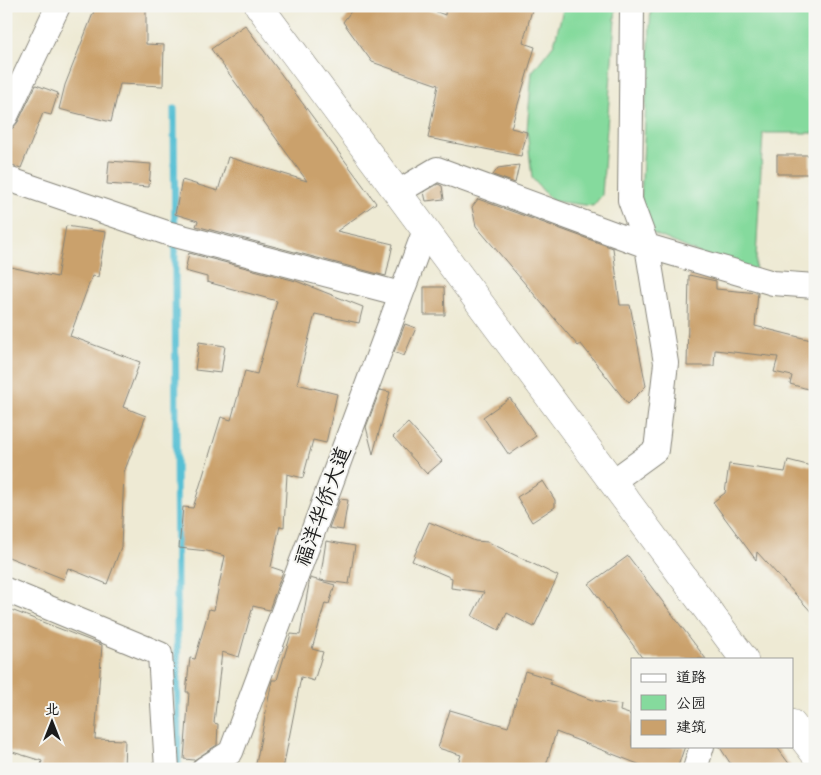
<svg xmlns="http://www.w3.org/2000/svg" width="821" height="775" font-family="Itim,'LXGW WenKai TC',sans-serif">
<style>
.green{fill:#85da9d;stroke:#507b5c}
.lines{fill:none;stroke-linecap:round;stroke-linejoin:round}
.stream{stroke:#57c0d4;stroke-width:7}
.building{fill:#caa16c}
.minor-casing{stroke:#858378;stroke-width:26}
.tertiary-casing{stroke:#858378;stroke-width:29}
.minor{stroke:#fff;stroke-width:24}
.tertiary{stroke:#fff;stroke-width:28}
.labels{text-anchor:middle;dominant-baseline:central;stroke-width:4;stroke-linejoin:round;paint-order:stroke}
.street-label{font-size:21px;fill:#1c1c1c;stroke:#f6f6f2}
</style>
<rect width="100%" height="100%" fill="#f6f6f2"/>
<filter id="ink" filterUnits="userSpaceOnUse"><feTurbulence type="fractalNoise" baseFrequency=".02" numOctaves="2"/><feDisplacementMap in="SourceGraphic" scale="10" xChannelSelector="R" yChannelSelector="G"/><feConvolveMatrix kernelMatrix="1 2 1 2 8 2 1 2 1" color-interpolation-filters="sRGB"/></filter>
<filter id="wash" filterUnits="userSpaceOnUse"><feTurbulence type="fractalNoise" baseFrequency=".0096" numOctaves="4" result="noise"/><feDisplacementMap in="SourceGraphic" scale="20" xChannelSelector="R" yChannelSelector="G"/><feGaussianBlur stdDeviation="1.12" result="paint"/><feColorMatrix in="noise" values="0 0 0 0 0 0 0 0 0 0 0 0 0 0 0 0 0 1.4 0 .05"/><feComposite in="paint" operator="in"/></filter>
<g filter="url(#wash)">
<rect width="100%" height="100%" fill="#eeead4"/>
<!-- green -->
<path class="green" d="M564,6H616L602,195L593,206L552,201L532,178L527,130L532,72L554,44Z
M651,6H815V133H763L755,277L650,232L640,218Z"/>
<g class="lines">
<!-- stream -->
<path class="stream" d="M174,109L178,766"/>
</g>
<g id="blocks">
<!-- building -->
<path class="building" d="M96,6H146V44L164,45L163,86L120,84L111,122L59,109L65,85Z
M355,6H421L445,15L446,6H533L523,43L535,47L511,128L527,132L521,156L428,138L438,85L372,62L343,22Z
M245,25L376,203L337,231L393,244L386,276L196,226L198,221L175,214L182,180L218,191L228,157L307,181L211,49Z
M36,85L58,93L51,115L43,113L21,168L6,163V130L13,128L18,122Z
M777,155H810V174H777Z
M109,161L151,164L149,187L107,184Z
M519,165L515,183L493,175L498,168Z
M438,184L442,186L444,199L426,201L424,192Z
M478,199L613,248L620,305H630L646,386L628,404L581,344L578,346L476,226L472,207Z
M66,226L106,232L98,277L92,276L70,336L140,362L123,407L146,416L124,472L121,547L107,584L68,568L64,579L6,556V266L57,277Z
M189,253L296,281L363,307L359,323L315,314L297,384L337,394L326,443L313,440L303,478L287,474L284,527L280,526L271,567L283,571L282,574L269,610L253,606L239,657L222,652L214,723L218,724L217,745L194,760L184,759L189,692H186L190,658L195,659L209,609L214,610L225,556L207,551L179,548L183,507L193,508L221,417L231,420L245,371L257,374L277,301L207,282V277L185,271Z
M689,275L716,281V289L758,293L755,326L815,341V391L790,384L792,376L774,372L778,357L715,350L714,366H687Z
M424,287H444L445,315H424Z
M405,324L416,328L404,356L394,352Z
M199,342L225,346L221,373L195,370Z
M380,390L390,392L373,454L366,427Z
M510,398L536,436L509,455L483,417Z
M408,423L442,461L427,474L393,437Z
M788,460L815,467V616L757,552L756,560L713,502L725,493L729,464L785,472Z
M543,481L555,500V507L532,522L517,497Z
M340,499L348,500L343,530L329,528Z
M429,522L475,541L488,542L558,576L534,627L507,613L499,630L472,616L484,592L451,588L452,578L412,561Z
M326,541L355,546L349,584L320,580Z
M628,556L706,659H643L589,584Z
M310,578L335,585L329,604L325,603L312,649L323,652L314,681L301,677L283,769H255L272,680H277L291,634L300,635Z
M6,608L102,645L95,739L125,740L124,769H40L42,761L6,750Z
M525,671L551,679L550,684L592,700L621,705L620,711L632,715V746H685L677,769H651L556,732L545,769H456L461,755L438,748L450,710L508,727Z
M719,746H776L793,769H734Z"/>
</g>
</g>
<g filter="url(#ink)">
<use href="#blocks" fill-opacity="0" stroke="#858378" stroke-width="1"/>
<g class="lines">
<defs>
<path id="minor" d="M6,116L58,6
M11,180L167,233L401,294
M398,192L437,169L647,246L773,283L815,286
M612,482L656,450L666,363L647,246L630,200L632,6
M6,590L160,654L167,769
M204,769L231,752L425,230
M695,769L702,746"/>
<path id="tertiary" d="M259,6L744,659
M792,724L815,754"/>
</defs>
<!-- minor casing -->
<use href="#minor" class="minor-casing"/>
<!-- tertiary casing -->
<use href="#tertiary" class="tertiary-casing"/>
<!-- minor -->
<use href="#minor" class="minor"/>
<!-- tertiary -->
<use href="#tertiary" class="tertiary"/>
</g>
</g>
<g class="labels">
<!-- street labels -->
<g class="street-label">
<text transform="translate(322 506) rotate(-70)">福洋华侨大道</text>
</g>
</g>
<!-- margin -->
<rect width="821" height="775" fill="none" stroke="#f6f6f2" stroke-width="25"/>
<!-- legend -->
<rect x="631" y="658" width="162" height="90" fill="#f6f6f2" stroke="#9f9f9c"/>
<rect x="641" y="674" width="25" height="8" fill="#ffffff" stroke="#9f9f9c"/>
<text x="676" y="682" font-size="15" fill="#1c1c1c">道路</text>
<rect x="641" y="695" width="25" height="15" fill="#85da9d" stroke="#9f9f9c"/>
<text x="676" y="708" font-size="15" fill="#1c1c1c">公园</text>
<rect x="641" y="720" width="25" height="15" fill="#caa16c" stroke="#9f9f9c"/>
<text x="676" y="732" font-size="15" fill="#1c1c1c">建筑</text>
<!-- north arrow -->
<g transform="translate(52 722)" stroke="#f6f6f2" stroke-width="4" paint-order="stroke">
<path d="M0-4L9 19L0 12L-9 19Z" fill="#1c1c1c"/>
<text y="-8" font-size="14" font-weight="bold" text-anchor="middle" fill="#1c1c1c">北</text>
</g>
</svg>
